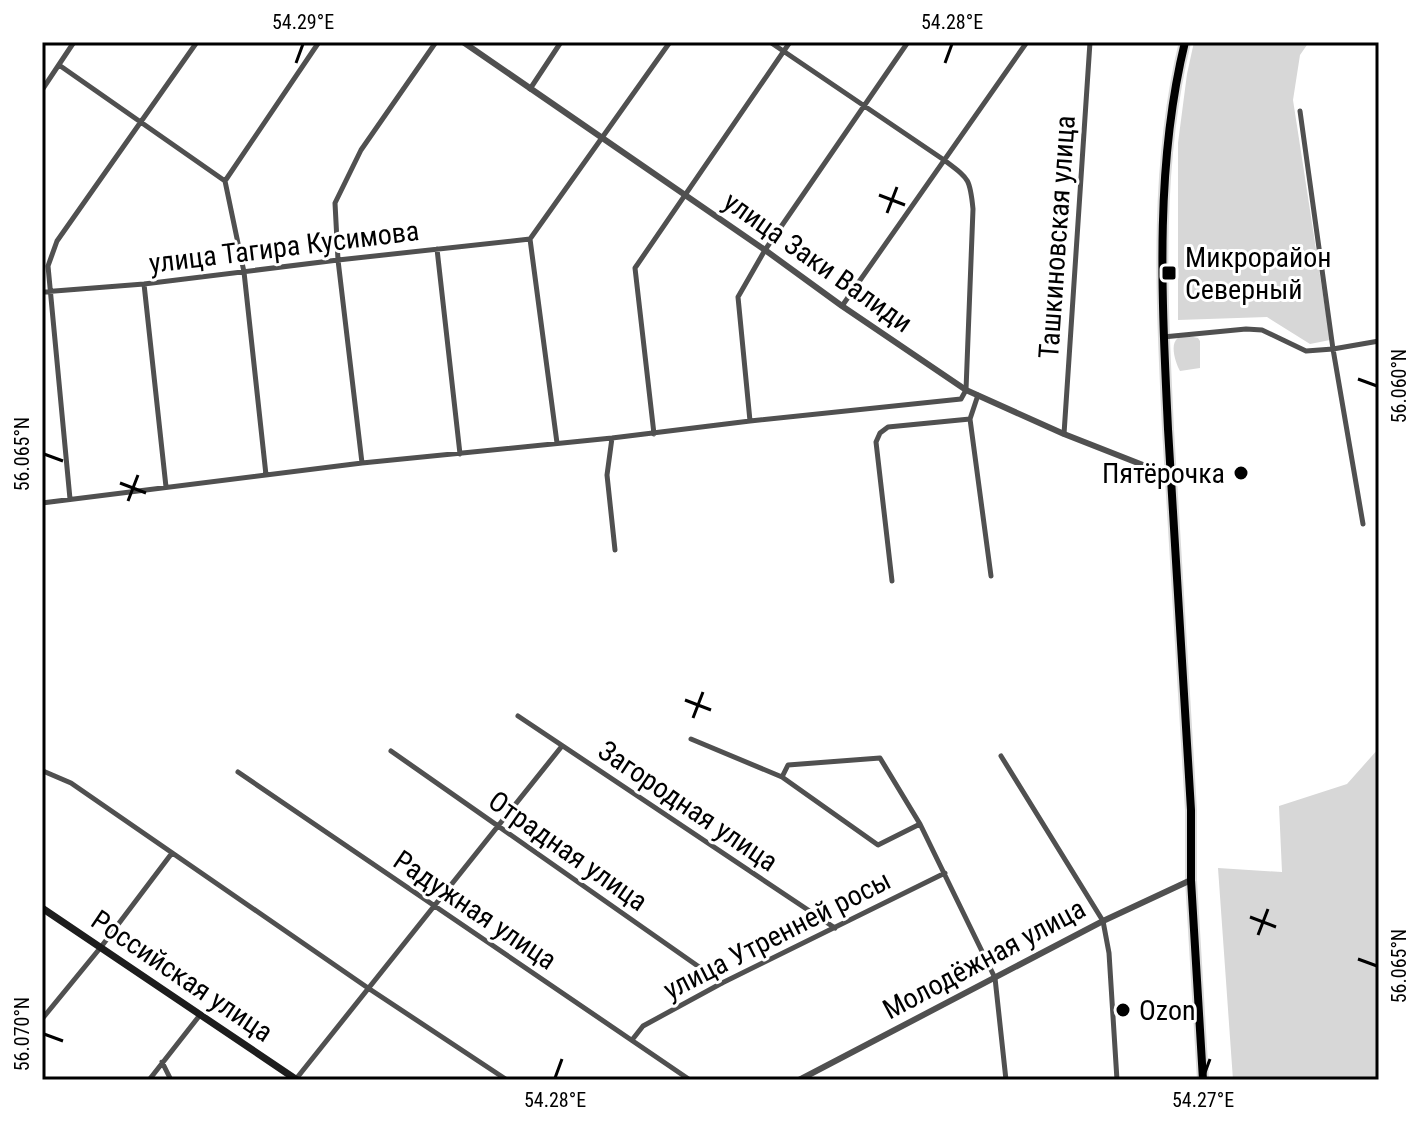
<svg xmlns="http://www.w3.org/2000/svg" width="1421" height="1122" font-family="'Roboto Condensed',sans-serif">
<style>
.green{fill:#d7d7d7}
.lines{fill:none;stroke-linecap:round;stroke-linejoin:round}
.primary-casing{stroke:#dbdbdb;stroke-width:12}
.minor{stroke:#505050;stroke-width:5}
.tertiary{stroke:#505050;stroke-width:6}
.secondary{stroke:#1d1d1d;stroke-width:7}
.primary{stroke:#000;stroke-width:8}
.ticks{fill:none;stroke:#000;stroke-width:3}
.poi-dot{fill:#000;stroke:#fff;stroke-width:3}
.labels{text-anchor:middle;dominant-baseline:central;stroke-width:6;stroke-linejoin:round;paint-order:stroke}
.street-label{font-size:28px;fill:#000;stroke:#fff}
.poi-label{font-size:28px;fill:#000;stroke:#fff;text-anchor:start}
.neatline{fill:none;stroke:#000;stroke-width:3}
.ticks-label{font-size:20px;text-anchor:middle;fill:#000}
</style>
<rect width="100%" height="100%" fill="#fff"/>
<!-- green -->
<path class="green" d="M1194,42H1309L1300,55L1293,100L1330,340L1310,344L1267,317L1178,320V143L1187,74Z
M1193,337L1198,338L1200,341V368L1180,371C1176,364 1169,344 1178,338C1183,336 1188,337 1193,337Z
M1379,748V1080H1233L1218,868L1282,872L1279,806L1347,784Z"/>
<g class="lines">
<defs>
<path id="primary" d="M1185,42C1154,169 1162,300 1168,429C1175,556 1183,683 1191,810V880L1203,1080"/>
</defs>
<!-- primary casing -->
<use href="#primary" class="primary-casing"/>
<!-- minor -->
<path class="minor" d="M59,65L225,181L244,272L266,475
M530,89L561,42
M42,90L74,42
M1300,111L1333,349L1363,524
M225,181L319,42
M437,249L460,454
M144,284L166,487
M42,292L144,284L338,260L530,239
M842,306L1027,42
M1163,337L1246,329L1262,330L1306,351L1333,349L1379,341
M978,395L970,419L991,576
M750,421L738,297L765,250L908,42
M654,434L635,268L790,42
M1064,434L1090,42
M612,438L607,475L615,550
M557,443L530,239L670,42
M362,463L338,260L335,203L361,150L436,42
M70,499L48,266L57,241L197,42
M42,503L362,463L612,438L750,421L961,399L966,390L973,209C970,178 969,179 944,160L770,42
M892,581L876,442L880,433L888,427L970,419
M518,716L835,928
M691,739L782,777L878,845L920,824
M391,751L722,983
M1001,756L1103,921L1109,953L1117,1080
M43,771L71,783L368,988L507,1080
M238,772L690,1080
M782,777L788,765L880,758L920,824L995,978L1006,1080
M42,1019L101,947L172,853
M632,1040L643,1026L722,983L945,873
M162,1062L171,1080
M296,1079L562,746
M149,1080L200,1015"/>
<!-- tertiary -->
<path class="tertiary" d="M463,42L765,250L842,306L966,390L1064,434L1171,476
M799,1080L1103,921L1191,880"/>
<!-- secondary -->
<path class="secondary" d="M42,908L297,1080"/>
<!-- primary -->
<use href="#primary" class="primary"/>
</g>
<!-- ticks -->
<path class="ticks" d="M296,63L303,44M945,63L952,44M879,195L905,205M887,213L897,187M1358,379L1377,386M44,454L63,461M120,483L146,493M128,501L138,475M685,700L711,710M693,718L703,692M1250,917L1276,927M1258,935L1268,909M1358,959L1377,966M44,1034L63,1041M555,1078L562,1059M1203,1078L1210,1059"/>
<!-- markers -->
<g class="poi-dot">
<rect x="1161" y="265" width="16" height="16" rx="4"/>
<circle cx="1241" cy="473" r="8"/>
<circle cx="1123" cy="1010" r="8"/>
</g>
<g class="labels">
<!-- street labels -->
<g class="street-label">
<text transform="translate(1057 237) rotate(-86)">Ташкиновская улица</text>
<text transform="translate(284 247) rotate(-7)">улица Тагира Кусимова</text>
<text transform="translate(818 262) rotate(35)">улица Заки Валиди</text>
<text transform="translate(688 806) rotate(34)">Загородная улица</text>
<text transform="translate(568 851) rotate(35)">Отрадная улица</text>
<text transform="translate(475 910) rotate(34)">Радужная улица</text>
<text transform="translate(777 935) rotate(-27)">улица Утренней росы</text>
<text transform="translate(984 959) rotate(-28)">Молодёжная улица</text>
<text transform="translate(182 976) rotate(34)">Российская улица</text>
</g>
<!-- poi labels -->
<g class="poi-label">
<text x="1185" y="257">Микрорайон<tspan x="1185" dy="32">Северный</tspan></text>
<text x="1225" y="473" text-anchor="end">Пятёрочка</text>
<text x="1139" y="1010">Ozon</text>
</g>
</g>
<!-- border -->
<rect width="1421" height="1122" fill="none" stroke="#ffffff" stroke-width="88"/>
<rect x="44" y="44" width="1333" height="1034" class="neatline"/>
<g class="ticks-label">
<text x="303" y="29">54.29°E</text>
<text x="952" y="29">54.28°E</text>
<text transform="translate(1399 386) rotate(-90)" y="7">56.060°N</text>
<text transform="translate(22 454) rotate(-90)" y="7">56.065°N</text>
<text transform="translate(1399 966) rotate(-90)" y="7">56.065°N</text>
<text transform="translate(22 1034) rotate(-90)" y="7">56.070°N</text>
<text x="555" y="1107">54.28°E</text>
<text x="1203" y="1107">54.27°E</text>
</g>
</svg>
